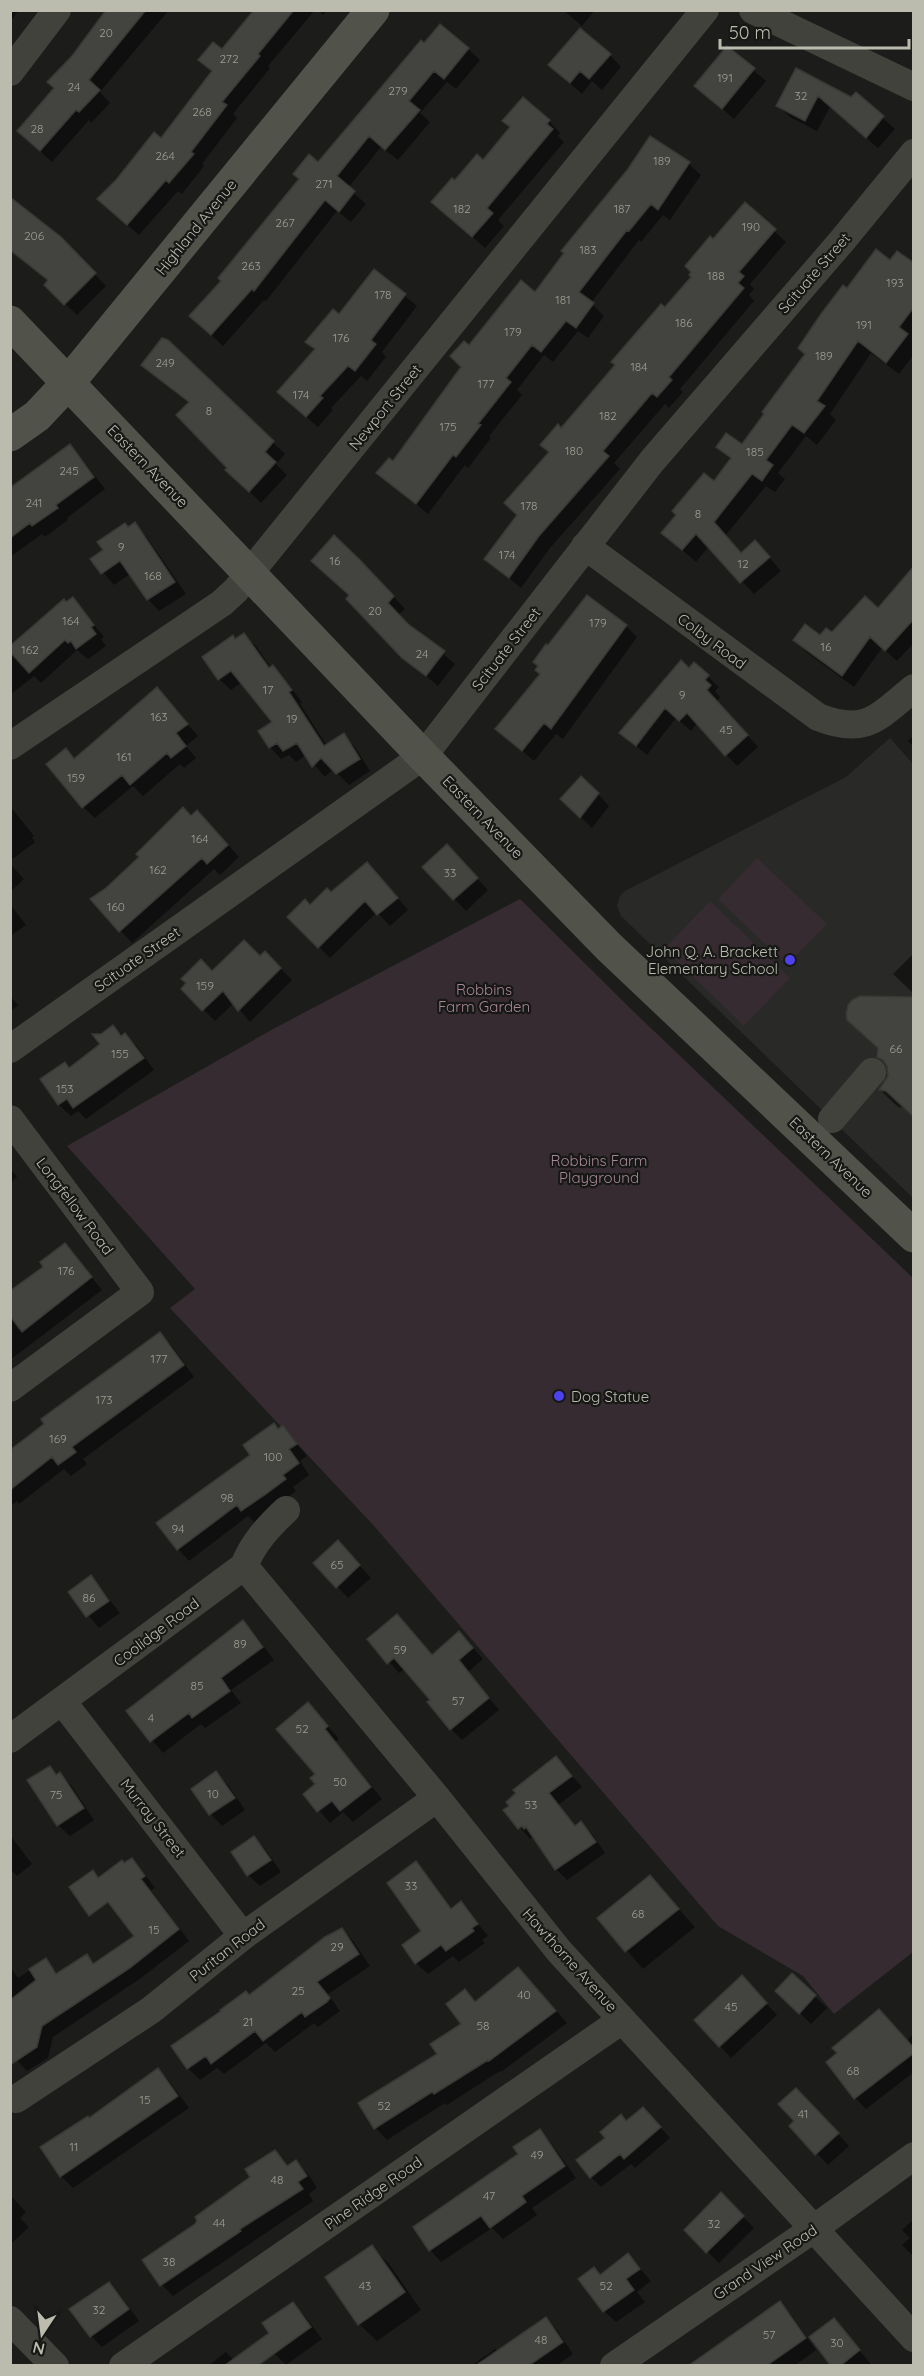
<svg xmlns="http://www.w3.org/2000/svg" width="924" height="2376" font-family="Quicksand,sans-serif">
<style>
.built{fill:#292a27}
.green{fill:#352b30}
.shadow{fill:#0007}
.building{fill:#434440;stroke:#373935;stroke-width:1.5}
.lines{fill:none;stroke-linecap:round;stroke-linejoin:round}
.street{stroke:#41423c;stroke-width:28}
.secondary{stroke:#51524a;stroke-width:33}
.poi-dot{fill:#4e41ef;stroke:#171816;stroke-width:2}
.labels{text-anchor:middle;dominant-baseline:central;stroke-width:4.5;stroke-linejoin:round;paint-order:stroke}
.number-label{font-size:12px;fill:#9d9e92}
.street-label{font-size:15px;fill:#bbbcae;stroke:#171816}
.poi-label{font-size:15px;fill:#bbbcae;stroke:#171816;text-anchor:end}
.park-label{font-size:15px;fill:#a68697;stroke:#171816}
</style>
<rect width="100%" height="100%" fill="#1c1d1b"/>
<!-- built -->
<path class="built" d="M890,738L914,765L913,1198L621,916L617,906L620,896L625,891L846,777Z"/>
<!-- green -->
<path class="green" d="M757,858L827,924L787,965L718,899Z
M520,899L633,1011L913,1278V1952L834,2014L803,1976L718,1926L375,1527L170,1308L195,1289L67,1146L273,1029Z
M710,901L790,978L744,1026L664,949Z"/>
<!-- shadow -->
<path class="shadow" d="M10,10H19L10,22Z
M109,10H169L100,92L110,103L91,123L89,120L52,162L30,142L73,57Z
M255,10H315L268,66L270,68L233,114L237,118L202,164L204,166L182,194L178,191L139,235L110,210L213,73L200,60L222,51Z
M318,10H327L323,15Z
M563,10H595L582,26Z
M424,45L468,49L480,60L456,89L447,82L420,113L430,122L398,160L381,147L348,188L366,204L351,222L337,211L266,301L264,300L223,346L191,316L223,281L318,164Z
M727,48L766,81L734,119L696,86Z
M610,55L621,67L602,90L592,81L582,94L550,65Z
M795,73L852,99L856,94L895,129L878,148L830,107L817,131L790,117L778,106Z
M549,121L560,133L558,136L564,142L498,220L504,226L485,248L433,202L483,162Z
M651,138L689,164L701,175L670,220L663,215L641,242L639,240L591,303L604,316L588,338L578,331L553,362L544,355L517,390L522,395L489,436L491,438L468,468L465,465L428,514L378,473L393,463L463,367L469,347L535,294Z
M745,204L786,242L750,284L754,289L749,295L754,301L680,389L683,392L669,408L665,404L614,463L620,469L550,548L521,588L486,559L519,516L562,430L693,277L713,241Z
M60,238L106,286L77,315L46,285L49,281L16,255Z
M891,262L914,265V358L912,357L899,374L871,353L830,414L836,420L817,445L806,436L778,473L785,479L775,492L766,486L725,536L742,554L767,555L781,571L754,594L709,546L696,562L663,533L714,483L731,460L718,447L742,446L806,355L847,290Z
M374,271L417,306L382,352L386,357L367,381L361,376L331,408L333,410L318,427L291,404L316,350L307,342L339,316Z
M167,342L285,454L276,464L287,475L261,503L239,481L229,468L190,404L143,365Z
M70,446L81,458L105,489L67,518L68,520L45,537L42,534L10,557V489Z
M135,524L146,536L186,594L159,611L148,599L130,574L114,585L92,559Z
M914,569V643L897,661L882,648L854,687L806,652L795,640L833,634L878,610Z
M371,572L405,609L398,615L455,664L438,686L403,657L351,596Z
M73,599L104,637L101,639L106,646L88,659L77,650L41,683L34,676L10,695V648Z
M626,626L637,637L563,739L556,734L534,761L497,729Z
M244,635L256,646L271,668L273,667L284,679L302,702L300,704L327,746L343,735L355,747L370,771L349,785L333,769L325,777L306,755L296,762L289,755L281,759L270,747L274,723L242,682L231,690L219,679L236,641Z
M694,664L719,687L715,691L720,697L717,701L758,747L737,766L697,723L691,731L676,718L647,755L621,733Z
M157,689L198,736L186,746L196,758L184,768L180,764L143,796L133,786L95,818L83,807L65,750L75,760Z
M914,735V747L908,741Z
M598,794L609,806L592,828L562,799Z
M10,806L34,836L32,838L35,842L10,861Z
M191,817L209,823L239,857L220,875L214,869L132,943L92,900Z
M458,858L488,890L466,911L424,867Z
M10,864L24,879L10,892Z
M379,876L408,910L390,926L377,912L330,958L289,917L331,894Z
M10,904L26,925L12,935L10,933Z
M265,953L292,980L250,1022L234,1003L215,1021L183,989L213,973L260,958Z
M914,953V994L893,974Z
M10,996L18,1005L10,1012Z
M914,999L905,1108L898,1107L880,1090L890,1076L889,1066L878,1056L879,1050L852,1023Z
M113,1027L137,1046L154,1070L86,1119L78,1111L71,1116L59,1105L42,1080L70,1069L102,1044Z
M10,1168L17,1177L10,1183Z
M65,1245L102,1290L10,1360V1293L45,1267Z
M160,1334L172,1346L194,1377L83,1459L87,1464L71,1476L64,1469L19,1504L17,1501L10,1507V1449L12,1450L46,1424Z
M283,1427L307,1456L300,1461L309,1475L293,1487L296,1491L254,1522L248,1516L189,1561L178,1549L253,1455Z
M349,1554L371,1578L348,1598L337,1586Z
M91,1577L120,1613L99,1628L70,1593Z
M243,1622L254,1633L274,1660L231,1690L241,1703L205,1728L201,1724L163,1753L128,1711Z
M369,1639L433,1657L470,1644L483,1659L468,1672L499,1710L462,1740L451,1729L432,1701L405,1669L399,1673Z
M308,1704L339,1739L335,1742L382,1799L353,1822L343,1812L330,1823L305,1794L317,1785Z
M556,1758L582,1787L558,1805L576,1827L581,1823L592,1834L605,1853L567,1880L556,1869L533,1836L530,1839L505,1810Z
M49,1768L57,1775L60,1774L71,1785L94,1820L70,1836L58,1825Z
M216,1773L228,1785L245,1810L222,1826L211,1814L193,1789Z
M10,1835L32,1864L17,1876L10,1869Z
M254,1838L265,1849L281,1872L260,1886L248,1875Z
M132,1860L142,1871L155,1888L151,1890L189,1941L141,1978L53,2037L48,2058L27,2071L10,2053V1967L18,1978L45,1960L59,1975L86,1956L94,1964L136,1937Z
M416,1863L427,1875L452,1909L461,1903L488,1936L482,1940L485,1943L459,1962L453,1956L428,1974L416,1963L423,1931Z
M650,1877L695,1927L643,1969L599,1918Z
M342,1929L353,1941L370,1966L328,1994L340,2011L318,2027L314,2023L275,2052L266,2043L224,2074L217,2068L200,2080L188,2068L249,1996Z
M792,1975L827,2008L811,2024L777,1991Z
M530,1981L567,2023L501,2072L500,2071L447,2105L445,2103L387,2140L376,2128L360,2104L439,2055L463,2024L465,1991L477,2003Z
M753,1989L777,2015L731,2058L696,2020Z
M914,2033V2072L866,2109L855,2098Z
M158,2070L169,2081L189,2108L73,2188L61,2176L42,2148L89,2120Z
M808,2101L849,2146L828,2165L791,2126Z
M653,2119L670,2138L635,2168L631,2164L601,2187L591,2177L627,2123Z
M540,2131L551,2143L576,2178L532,2208L537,2215L503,2239L492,2228L441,2262L430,2250Z
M275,2152L289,2167L296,2162L308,2174L317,2188L309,2194L313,2201L173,2296L162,2285L196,2225L252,2177Z
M721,2194L754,2228L719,2263L686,2230Z
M10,2195L26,2212L20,2218L29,2227L11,2244Z
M914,2219V2257L902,2245L910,2238L902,2230Z
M372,2247L389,2264L421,2310L377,2341L359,2324Z
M628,2255L651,2281L637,2292L645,2302L616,2322L604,2311L601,2276Z
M109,2284L120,2295L139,2321L102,2347L91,2336Z
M780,2303L791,2315L816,2350L794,2366H692Z
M293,2304L304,2315L322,2339L286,2365L274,2353L271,2333Z
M546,2319L557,2330L573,2354L556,2366H471L495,2349L498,2351Z
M834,2320L870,2363V2366H833Z
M226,2352L239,2366H208Z"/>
<!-- building -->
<path class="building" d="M106,10H146L89,80L100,90L79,112L76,110L40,151L17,131L54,88L47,82L72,56Z
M254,10H294L258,54L260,56L222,102L227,105L191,152L194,154L169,183L166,180L127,225L97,199L116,180L154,132L161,138L212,71L198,60L213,42L222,49Z
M440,24L469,48L444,79L434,71L409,101L420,110L385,150L369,136L337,176L355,191L339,212L325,200L254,291L252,289L211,335L189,316L221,281L218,278L299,179L293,174L309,154L318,162L421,40L424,43Z
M580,28L611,54L589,79L580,71L570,83L548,65Z
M727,46L755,68L722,109L694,86Z
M796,68L851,97L856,92L884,116L866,138L818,96L805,121L776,106Z
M523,97L550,120L547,124L553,129L487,208L493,213L472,237L431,202L452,178L455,180L477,154L483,160L510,127L502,121Z
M650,136L690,162L658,210L651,204L629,231L627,230L579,292L594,303L576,328L566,321L541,352L532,345L506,378L511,382L478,424L481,425L456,457L453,455L416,504L376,473L389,458L393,461L461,367L450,356L464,341L469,345L521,280L535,292L564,253L561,251L628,169Z
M10,197L61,237L96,273L64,305L44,285L48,280L10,250Z
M745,202L776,229L739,272L744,276L738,283L744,288L669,377L672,380L657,397L652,393L603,451L609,456L539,536L509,578L484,559L517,515L504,503L549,452L540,445L558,424L561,428L615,365L611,362L661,304L665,307L691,277L689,275L691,272L685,266L710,236L713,239Z
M876,249L890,260L897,251L914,263V307L899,327L908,334L886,363L858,341L817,401L825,406L804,433L792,425L766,460L773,465L762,481L752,474L714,522L741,553L755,540L770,557L740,583L696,534L682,550L661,533L676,515L672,511L704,473L714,481L731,458L716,447L726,433L742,444L764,414L762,412L805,354L798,348L821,314L843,285L847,288Z
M374,269L406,294L371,340L376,344L355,371L348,366L320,396L323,398L306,417L277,392L315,349L305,342L333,309L339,314Z
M162,338L168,340L274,441L265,452L276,462L249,492L225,470L227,468L176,415L189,402L141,365Z
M70,444L94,477L56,505L58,508L32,526L30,523L10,538V488Z
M135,522L175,582L147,600L120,561L101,574L90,559L103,550L97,542L125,523L128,527Z
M334,535L359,559L394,596L388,603L408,624L445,651L426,676L402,658L346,599L349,595L311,561Z
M914,566V619L885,651L870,637L842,676L793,640L805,624L820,635L826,628L832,632L865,596L878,608Z
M587,595L627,625L551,729L544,723L522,751L495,729L540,674L535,670L538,666L533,662L546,644L548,645Z
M73,597L94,625L91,627L96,634L76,649L71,641L68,643L65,640L29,673L10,652V646L64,599L66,602Z
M244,633L269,668L273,665L292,690L289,692L324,746L344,733L360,759L336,774L321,758L312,767L297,743L283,751L277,743L269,748L258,731L272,722L231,671L218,680L202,657L233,635L235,639Z
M681,660L689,668L694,662L709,675L705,680L711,685L707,690L748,735L725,756L687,713L679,721L665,708L636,746L619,733Z
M157,687L188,724L176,733L186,746L171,758L167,753L130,785L122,775L82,808L46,764L66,748L74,759Z
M581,776L599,793L580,818L560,799Z
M183,807L191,816L197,810L228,845L207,864L202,858L119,932L90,899L106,888L139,857L136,854Z
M447,844L478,878L453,900L422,867Z
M367,862L398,898L377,915L365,901L318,948L287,917L305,899L310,905L327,888L331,892Z
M244,940L260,956L265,951L281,968L238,1011L223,991L202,1011L181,989L186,983L181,979L201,959L212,971Z
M860,996L914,997V1117L886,1091L879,1090L888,1076L887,1066L883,1060L877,1057L878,1048L847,1020L846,1014L848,1005L852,1000Z
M113,1025L121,1036L125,1033L144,1058L73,1108L67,1099L58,1105L40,1079L65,1062L69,1068L100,1044L92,1034H101Z
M65,1243L92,1277L22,1332L10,1316V1291L43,1267L40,1262Z
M160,1332L184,1365L72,1447L76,1452L58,1465L52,1457L10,1490V1450L44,1424L41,1419Z
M274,1423L278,1429L283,1425L297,1444L289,1449L299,1463L283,1475L286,1479L266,1494L241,1511L237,1505L177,1550L156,1523L250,1455L243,1445Z
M338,1540L360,1565L336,1588L313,1563Z
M91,1575L109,1601L86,1617L68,1592Z
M397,1614L432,1655L459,1631L473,1648L459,1660L489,1698L450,1730L427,1702L430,1700L394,1658L387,1664L367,1639Z
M243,1620L263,1647L221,1678L230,1691L192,1718L189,1713L150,1742L126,1711Z
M308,1702L328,1726L325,1729L371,1787L340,1811L332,1801L317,1812L303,1794L315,1784L310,1778L315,1774L276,1729Z
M556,1756L572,1776L549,1793L575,1826L581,1821L596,1842L555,1870L526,1827L524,1829L522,1826L518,1829L503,1810L509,1806L506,1802L516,1793L513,1790Z
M50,1766L56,1775L60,1772L84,1808L57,1826L27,1780Z
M216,1771L235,1798L209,1815L191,1789Z
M254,1836L271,1860L247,1876L231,1852Z
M132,1858L145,1876L141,1879L179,1929L130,1968L42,2026L37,2047L10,2065V2000L36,1980L29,1969L46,1958L56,1974L87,1954L93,1964L134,1936L108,1902L89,1916L69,1887L93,1870L98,1878L122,1860L124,1863Z
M416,1861L451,1909L461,1901L478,1924L472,1928L474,1931L446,1951L441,1945L415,1964L402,1945L421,1931L387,1883Z
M650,1875L679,1909L625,1952L597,1918Z
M342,1928L359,1954L317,1982L330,1998L327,2002L305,2017L302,2012L263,2041L255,2031L211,2064L206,2056L187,2069L171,2046L221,2011L220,2010L246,1991L249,1995L325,1937Z
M518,1967L556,2011L489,2061L488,2060L434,2094L432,2092L374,2129L358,2103L437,2054L430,2044L461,2024L446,2004L465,1989L475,2002Z
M792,1973L816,1995L799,2014L775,1991Z
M742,1975L767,2003L719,2047L694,2020Z
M879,2009L914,2048V2053L854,2099L826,2062L837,2053L832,2048Z
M158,2068L178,2096L60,2177L40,2147L88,2116L89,2118Z
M796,2088L839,2133L815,2155L789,2126L794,2121L778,2104Z
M643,2107L661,2127L624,2159L620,2154L590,2178L576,2160L605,2138L600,2132L621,2114L626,2121Z
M540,2129L565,2166L522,2196L526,2202L490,2228L481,2216L429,2251L413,2227L518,2154L513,2147Z
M275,2150L287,2166L296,2160L307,2176L298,2182L303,2189L240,2229L241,2231L160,2286L142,2260L195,2224L197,2220L195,2217L250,2177L245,2169Z
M721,2192L744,2216L706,2253L684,2230Z
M372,2245L405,2292L358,2325L325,2277Z
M628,2253L640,2269L626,2279L634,2290L603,2312L578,2279L594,2267L600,2275Z
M109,2282L129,2309L90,2337L69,2309Z
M780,2301L806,2338L766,2366H688Z
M293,2302L311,2327L257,2366H224L269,2333L262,2323Z
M546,2317L563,2342L528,2366H475Z
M834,2318L860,2350L840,2366H831L809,2337Z"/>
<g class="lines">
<!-- street -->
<path class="street" d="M753,10L914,87
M10,72L57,10
M585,546L818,717C866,736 878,717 914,688
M10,746L222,603L236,590L705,10
M10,1049L423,756L652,461L841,242L914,153
M10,1119L140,1292L10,1388
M832,1119L872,1072
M244,1566L437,1798L559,1951L914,2338
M62,1701L243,1936
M10,1739L244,1566C253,1543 268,1527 286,1510
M16,2099L151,2010L243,1936L437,1798
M10,2320L55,2366
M123,2366L622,2020
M614,2366L812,2230L914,2156"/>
<!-- secondary -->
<path class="secondary" d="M10,322L423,756L609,947L914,1236
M10,435L37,416L68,383L373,10"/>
</g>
<!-- markers -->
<g class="poi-dot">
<circle cx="790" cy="960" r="6"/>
<circle cx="559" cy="1396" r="6"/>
</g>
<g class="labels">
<!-- number labels -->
<g class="number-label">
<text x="106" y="32">20</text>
<text x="229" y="58">272</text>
<text x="725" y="77">191</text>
<text x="74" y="86">24</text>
<text x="398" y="90">279</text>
<text x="801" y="95">32</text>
<text x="202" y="111">268</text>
<text x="37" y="128">28</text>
<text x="165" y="155">264</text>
<text x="662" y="160">189</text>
<text x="324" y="183">271</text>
<text x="462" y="208">182</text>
<text x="622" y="208">187</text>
<text x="285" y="222">267</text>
<text x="751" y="226">190</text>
<text x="34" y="235">206</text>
<text x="588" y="249">183</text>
<text x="251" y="265">263</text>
<text x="716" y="275">188</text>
<text x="895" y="282">193</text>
<text x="383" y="294">178</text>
<text x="563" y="299">181</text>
<text x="684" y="322">186</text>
<text x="864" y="324">191</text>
<text x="513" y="331">179</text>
<text x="341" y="337">176</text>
<text x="824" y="355">189</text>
<text x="165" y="362">249</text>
<text x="639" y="366">184</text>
<text x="486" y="383">177</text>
<text x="301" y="394">174</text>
<text x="209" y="410">8</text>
<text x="608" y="415">182</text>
<text x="448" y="426">175</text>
<text x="574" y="450">180</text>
<text x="755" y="451">185</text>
<text x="69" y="470">245</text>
<text x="34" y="502">241</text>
<text x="529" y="505">178</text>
<text x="698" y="513">8</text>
<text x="121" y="546">9</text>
<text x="507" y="554">174</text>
<text x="335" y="560">16</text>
<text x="743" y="563">12</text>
<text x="153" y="575">168</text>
<text x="375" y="610">20</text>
<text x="71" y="620">164</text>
<text x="598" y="622">179</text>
<text x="826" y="646">16</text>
<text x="30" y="649">162</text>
<text x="422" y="653">24</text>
<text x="268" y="689">17</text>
<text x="682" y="694">9</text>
<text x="159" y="716">163</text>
<text x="292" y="718">19</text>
<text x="726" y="729">45</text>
<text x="124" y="756">161</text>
<text x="76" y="777">159</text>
<text x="200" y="838">164</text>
<text x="158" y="869">162</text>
<text x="450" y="872">33</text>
<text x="116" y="906">160</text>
<text x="205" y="985">159</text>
<text x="896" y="1048">66</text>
<text x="120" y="1053">155</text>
<text x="65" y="1088">153</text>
<text x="66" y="1270">176</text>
<text x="159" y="1358">177</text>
<text x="104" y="1399">173</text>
<text x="58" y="1438">169</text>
<text x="273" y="1456">100</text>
<text x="227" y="1497">98</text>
<text x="178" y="1528">94</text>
<text x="337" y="1564">65</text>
<text x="89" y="1597">86</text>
<text x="240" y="1643">89</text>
<text x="400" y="1649">59</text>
<text x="197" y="1685">85</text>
<text x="458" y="1700">57</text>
<text x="151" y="1717">4</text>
<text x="302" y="1728">52</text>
<text x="340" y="1781">50</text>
<text x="213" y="1793">10</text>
<text x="56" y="1794">75</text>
<text x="531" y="1804">53</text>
<text x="411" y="1885">33</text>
<text x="638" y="1913">68</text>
<text x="154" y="1929">15</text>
<text x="337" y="1946">29</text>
<text x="298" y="1990">25</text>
<text x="524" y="1994">40</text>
<text x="731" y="2006">45</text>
<text x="248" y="2021">21</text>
<text x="483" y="2025">58</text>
<text x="853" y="2070">68</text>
<text x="145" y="2099">15</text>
<text x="384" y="2105">52</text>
<text x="803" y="2113">41</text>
<text x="74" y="2146">11</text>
<text x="537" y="2154">49</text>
<text x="277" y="2179">48</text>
<text x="489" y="2195">47</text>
<text x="219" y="2222">44</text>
<text x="714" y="2223">32</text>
<text x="169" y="2261">38</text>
<text x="365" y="2285">43</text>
<text x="606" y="2285">52</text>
<text x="99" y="2309">32</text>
<text x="769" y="2334">57</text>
<text x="541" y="2339">48</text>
<text x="837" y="2342">30</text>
</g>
<!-- street labels -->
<g class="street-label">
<text transform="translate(196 227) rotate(-51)">Highland Avenue</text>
<text transform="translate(814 273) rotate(-49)">Scituate Street</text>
<text transform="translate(385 407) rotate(-51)">Newport Street</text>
<text transform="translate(148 466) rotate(46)">Eastern Avenue</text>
<text transform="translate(712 641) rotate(37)">Colby Road</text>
<text transform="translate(506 649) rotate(-52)">Scituate Street</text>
<text transform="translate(483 817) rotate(46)">Eastern Avenue</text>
<text transform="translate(137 959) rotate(-35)">Scituate Street</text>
<text transform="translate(831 1157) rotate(44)">Eastern Avenue</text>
<text transform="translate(75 1206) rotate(53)">Longfellow Road</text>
<text transform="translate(156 1632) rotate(-37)">Coolidge Road</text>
<text transform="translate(153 1818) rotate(52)">Murray Street</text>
<text transform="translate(227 1950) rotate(-38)">Puritan Road</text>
<text transform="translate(570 1960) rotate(48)">Hawthorne Avenue</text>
<text transform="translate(373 2193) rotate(-35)">Pine Ridge Road</text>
<text transform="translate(765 2262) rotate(-34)">Grand View Road</text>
</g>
<!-- poi labels -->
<g class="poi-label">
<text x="778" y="951">John Q. A. Brackett<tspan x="778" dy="17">Elementary School</tspan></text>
<text x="571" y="1396" text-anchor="start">Dog Statue</text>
</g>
<!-- park labels -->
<g class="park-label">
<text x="484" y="989">Robbins<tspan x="484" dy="17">Farm Garden</tspan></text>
<text x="599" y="1160">Robbins Farm<tspan x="599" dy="17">Playground</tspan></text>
</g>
</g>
<!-- border -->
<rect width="924" height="2376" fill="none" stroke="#bbbcae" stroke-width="24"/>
<!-- north arrow -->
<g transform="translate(42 2334) rotate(193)" stroke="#171816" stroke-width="4.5" paint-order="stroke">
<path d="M0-4.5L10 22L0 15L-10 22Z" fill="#bbbcae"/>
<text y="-9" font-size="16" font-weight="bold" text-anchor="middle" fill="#bbbcae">N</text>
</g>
<!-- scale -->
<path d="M720 39v9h189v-9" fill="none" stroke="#bbbcae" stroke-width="3"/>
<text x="729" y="39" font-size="18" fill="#bbbcae" stroke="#171816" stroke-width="4.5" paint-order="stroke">50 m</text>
</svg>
